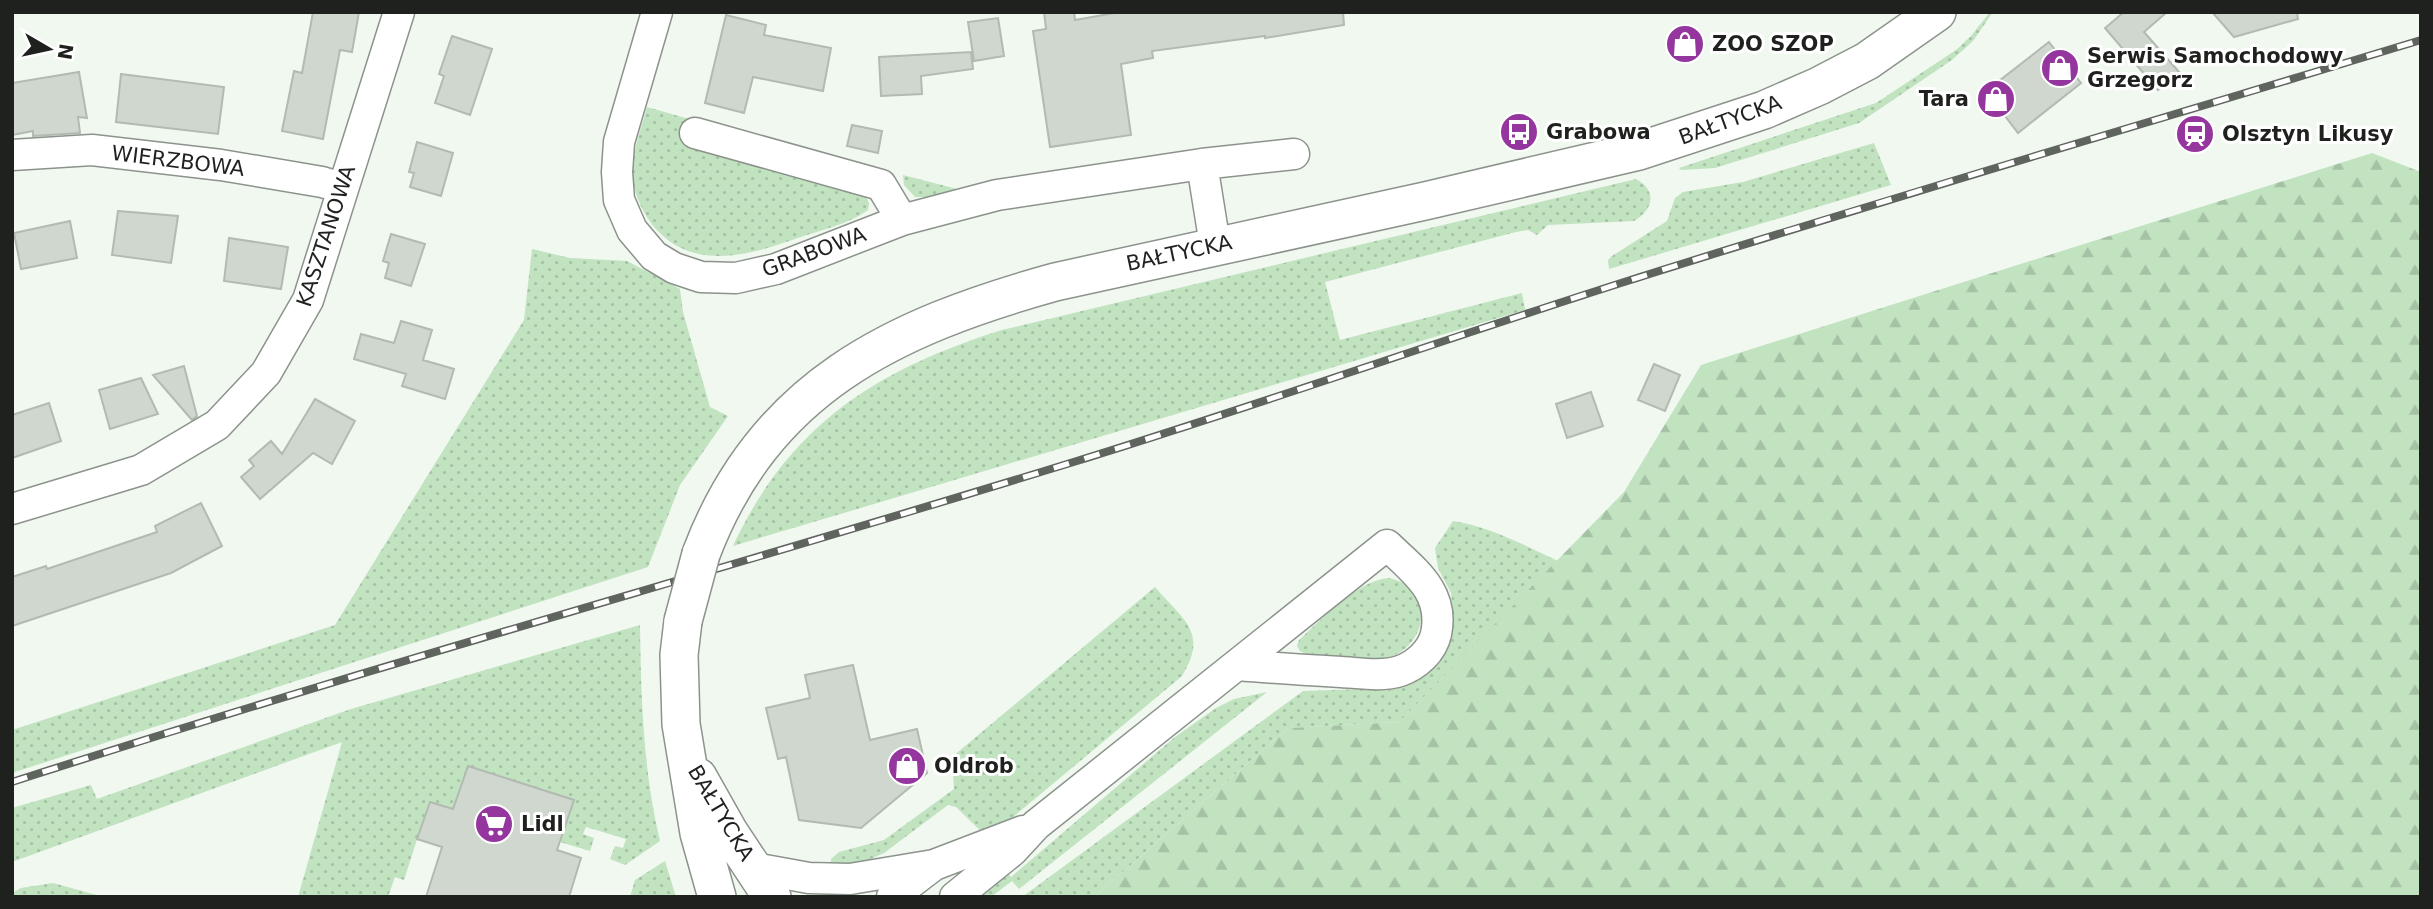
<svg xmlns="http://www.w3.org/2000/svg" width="2433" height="909" font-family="'DejaVu Sans',sans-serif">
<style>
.grass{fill:url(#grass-dots)}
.forest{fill:url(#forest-firs)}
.building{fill:#cfd7cf;stroke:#b2bab2;stroke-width:2}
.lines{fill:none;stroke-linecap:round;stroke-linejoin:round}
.minor-casing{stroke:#8c938c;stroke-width:33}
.major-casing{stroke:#8c938c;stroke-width:40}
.minor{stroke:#fff;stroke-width:30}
.major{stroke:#fff;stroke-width:37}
.rail-casing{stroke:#60645f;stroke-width:8}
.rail{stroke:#fff;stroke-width:5;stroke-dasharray:16;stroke-linecap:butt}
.major-bridge-casing{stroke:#8c938c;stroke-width:40;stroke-linecap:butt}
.major-bridge{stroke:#fff;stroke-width:37}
.labels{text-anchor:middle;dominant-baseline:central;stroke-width:6;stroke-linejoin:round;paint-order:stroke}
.poi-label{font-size:21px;font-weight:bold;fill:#1f211e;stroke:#fff;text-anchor:start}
.street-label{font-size:21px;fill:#1f211e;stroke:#fff}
</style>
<defs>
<pattern id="grass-dots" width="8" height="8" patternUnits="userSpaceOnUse" patternTransform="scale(1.75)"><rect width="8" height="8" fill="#c1e3c0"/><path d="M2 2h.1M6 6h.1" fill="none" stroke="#a5c2a5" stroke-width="1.8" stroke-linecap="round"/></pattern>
<pattern id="forest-firs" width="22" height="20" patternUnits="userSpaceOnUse" patternTransform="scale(1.75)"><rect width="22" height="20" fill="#c1e3c0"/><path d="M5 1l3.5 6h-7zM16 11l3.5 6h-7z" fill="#a5c2a5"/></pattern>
</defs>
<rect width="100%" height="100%" fill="#f0f8f0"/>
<!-- grass -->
<path class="grass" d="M1990,12H1993L1973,41L1952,60L1859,123L1715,168L1681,170L1679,168L1876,103L1956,50L1971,36Z
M647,107L696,121L690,148L866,197L869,203L868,210C849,224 821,230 798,238C750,255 694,272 655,228C644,215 635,197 633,180C630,156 641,130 647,107Z
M1874,143L1891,185L1609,269L1608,260L1612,256L1667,221L1675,198L1683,192L1743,182Z
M903,175L957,189L929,197H915L904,185Z
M1636,179C1658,191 1653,210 1634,221L1548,225L1537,235L1528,230L1516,232L1325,282L1340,340L1522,293L1525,310L733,546C790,424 878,369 1002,330Z
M532,249L570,258L627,261L680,289L683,312L710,407L728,416L680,485L648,567L12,773V730L335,625L524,320Z
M1453,521C1490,527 1524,545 1558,561L1399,722L1288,728L1094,897H1022L1303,691L1395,688L1424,674L1445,646L1454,622L1451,593L1438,568L1435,548Z
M1388,578C1432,585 1431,640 1393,656C1376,663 1328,656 1307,655L1300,651L1297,646L1299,640C1322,619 1357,581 1388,578Z
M1155,587C1183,620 1209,632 1182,676L988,838L956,807L948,805L884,853L859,864L830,868L831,859L839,852L884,840L954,789L952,757Z
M640,625C641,697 643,771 660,841L625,865L610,859L615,846L623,848L626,839L586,827L583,834L594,838L590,851L560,842L573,800L468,766L454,809L429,802L404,880L395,877L388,897H298L342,742L12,862V808L91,785L97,799L351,709Z
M1267,692L1019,889L1012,881L991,897H977L1007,872L1011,877L1175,737L1216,708L1234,699Z
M665,861L676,897H630L635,880Z
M53,883L104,897H105H12V893L21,888Z"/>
<!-- forest -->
<path class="forest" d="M2372,153L2421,172V897H1094L1288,728L1399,722L1624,492L1701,365Z"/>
<!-- building -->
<path class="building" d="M313,12H359L352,52L340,50L323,139L282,131L294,71L302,73Z
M1044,12H1074L1075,20L1120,12H1343L1344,25L1265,38V36L1152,51L1153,58L1121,64L1131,135L1050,147L1033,31L1046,29Z
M2124,12H2167L2144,32L2179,72L2158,90L2105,28Z
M2212,12H2297L2298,19L2234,37Z
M726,15L766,25L764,35L831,48L823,91L753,77L744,113L705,103Z
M998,18L1004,56L974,61L968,22Z
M452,36L492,49L470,115L435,103L444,76L439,74Z
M2049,42L2081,83L2018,133L1986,91Z
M971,52L973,69L921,76L922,94L881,96L879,57Z
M79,72L87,118L78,117L80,133L33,136V131L12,135V83Z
M121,74L224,87L218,134L116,122Z
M852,125L882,131L878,153L847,146Z
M417,142L453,153L441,196L410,187L414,173L409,172Z
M118,211L178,216L171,263L112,255Z
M70,221L77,258L21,269L14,233Z
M391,234L425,244L411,286L385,278L389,263L383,261Z
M229,238L288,247L281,289L224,281Z
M401,321L432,330L423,360L454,369L445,399L402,386L406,374L354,359L361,334L394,343Z
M1654,364L1680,375L1665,411L1638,400Z
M184,366L197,416L192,420L153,375Z
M141,378L158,414L110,429L99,390Z
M1591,392L1603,426L1567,438L1556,404Z
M315,399L355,421L332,464L313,453L260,499L241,477L254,466L249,460L271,441L282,454Z
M49,403L61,441L12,458V415Z
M201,503L222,546L171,573L12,626V577L46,566L47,569L157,532L155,526Z
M853,665L870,740L917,729L927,773L861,828L799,820L786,757L778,759L766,708L810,698L805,675Z
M468,766L574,800L557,850L581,858L569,897H426L442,847L417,839L430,802L453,809Z"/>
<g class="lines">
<defs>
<path id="minor" d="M657,12L619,142L617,172L619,200L632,230L654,256L674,268L701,277L736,278L776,269L902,220L997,195L1202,164L1215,245
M695,133L881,185L902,220
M12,155L92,150L221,165L322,182L342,188
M1202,164L1294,154
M12,509L141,470L217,425L266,373L308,300L399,12
M754,868L809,878L850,879L934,865
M892,897L934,865L1023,831
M955,897L1012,851L1036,825L1387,545C1414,571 1445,592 1436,634C1432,651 1417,665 1400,671C1382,677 1359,673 1341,672C1306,670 1272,668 1238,665"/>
<path id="major" d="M701,554C764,387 893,327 1055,282L1425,201L1639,151L1764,110L1819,86L1867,61L1937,12
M683,621L679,655L681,724L699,833L717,897
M698,777L729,832L772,897"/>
</defs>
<!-- minor casing -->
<use href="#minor" class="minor-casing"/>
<!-- major casing -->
<use href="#major" class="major-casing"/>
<!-- minor -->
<use href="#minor" class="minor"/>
<!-- major -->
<use href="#major" class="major"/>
<defs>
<path id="rail" d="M12,782C362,669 716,572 1067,464C1253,407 1436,342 1621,283C1886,199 2154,121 2421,40"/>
</defs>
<!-- rail casing -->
<use href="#rail" class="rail-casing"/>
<!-- rail -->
<use href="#rail" class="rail"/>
<defs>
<path id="major-bridge" d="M683,621L701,554"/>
</defs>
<!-- major-bridge casing -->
<use href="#major-bridge" class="major-bridge-casing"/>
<!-- major-bridge -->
<use href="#major-bridge" class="major-bridge"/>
</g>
<!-- icons -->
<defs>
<symbol id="shop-disc" viewBox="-11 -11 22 22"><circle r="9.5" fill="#95359e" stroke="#fff"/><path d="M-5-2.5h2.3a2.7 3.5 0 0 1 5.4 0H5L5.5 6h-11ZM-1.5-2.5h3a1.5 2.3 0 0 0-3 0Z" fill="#fff"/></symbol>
<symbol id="bus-disc" viewBox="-11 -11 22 22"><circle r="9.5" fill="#95359e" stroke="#fff"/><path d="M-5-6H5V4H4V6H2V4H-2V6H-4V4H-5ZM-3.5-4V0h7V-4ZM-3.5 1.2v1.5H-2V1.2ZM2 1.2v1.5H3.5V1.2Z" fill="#fff"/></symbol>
<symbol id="station-disc" viewBox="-11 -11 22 22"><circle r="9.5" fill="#95359e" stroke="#fff"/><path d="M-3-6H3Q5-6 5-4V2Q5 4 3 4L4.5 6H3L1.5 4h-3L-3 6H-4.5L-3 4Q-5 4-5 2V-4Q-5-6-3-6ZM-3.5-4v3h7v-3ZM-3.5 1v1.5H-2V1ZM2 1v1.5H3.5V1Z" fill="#fff"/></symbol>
<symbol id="supermarket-disc" viewBox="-11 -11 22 22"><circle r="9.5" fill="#95359e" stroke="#fff"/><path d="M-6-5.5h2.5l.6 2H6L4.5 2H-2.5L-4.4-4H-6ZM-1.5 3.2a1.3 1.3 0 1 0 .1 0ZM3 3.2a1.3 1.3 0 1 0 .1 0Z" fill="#fff"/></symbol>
</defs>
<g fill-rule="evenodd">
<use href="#shop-disc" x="1663" y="22" width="44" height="44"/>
<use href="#shop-disc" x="2038" y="46" width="44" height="44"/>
<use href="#shop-disc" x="1974" y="77" width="44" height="44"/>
<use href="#bus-disc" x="1497" y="110" width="44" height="44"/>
<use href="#station-disc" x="2173" y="112" width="44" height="44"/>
<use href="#shop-disc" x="885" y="744" width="44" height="44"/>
<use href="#supermarket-disc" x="472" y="802" width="44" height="44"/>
</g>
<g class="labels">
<!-- poi labels -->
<g class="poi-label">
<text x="1712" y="44">ZOO SZOP</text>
<text x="2087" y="56">Serwis Samochodowy<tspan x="2087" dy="24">Grzegorz</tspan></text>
<text x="1969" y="99" text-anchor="end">Tara</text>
<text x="1546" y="132">Grabowa</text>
<text x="2222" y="134">Olsztyn Likusy</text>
<text x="934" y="766">Oldrob</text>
<text x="521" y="824">Lidl</text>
</g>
<!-- street labels -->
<g class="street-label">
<text transform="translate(1730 120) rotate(-20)">BAŁTYCKA</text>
<text transform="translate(178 161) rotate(7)">WIERZBOWA</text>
<text transform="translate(326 236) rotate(-72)">KASZTANOWA</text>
<text transform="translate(814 252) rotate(-20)">GRABOWA</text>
<text transform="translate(1179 253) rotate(-12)">BAŁTYCKA</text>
<text transform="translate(721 813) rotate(59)">BAŁTYCKA</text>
</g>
</g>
<!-- border -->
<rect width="2433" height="909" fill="none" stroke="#1f211e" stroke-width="28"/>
<!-- north arrow -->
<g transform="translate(49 49) rotate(99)" stroke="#ffffff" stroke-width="5" paint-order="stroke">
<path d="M0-5L12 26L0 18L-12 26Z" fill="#1f211e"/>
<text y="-10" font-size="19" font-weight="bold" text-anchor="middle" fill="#1f211e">N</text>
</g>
</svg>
